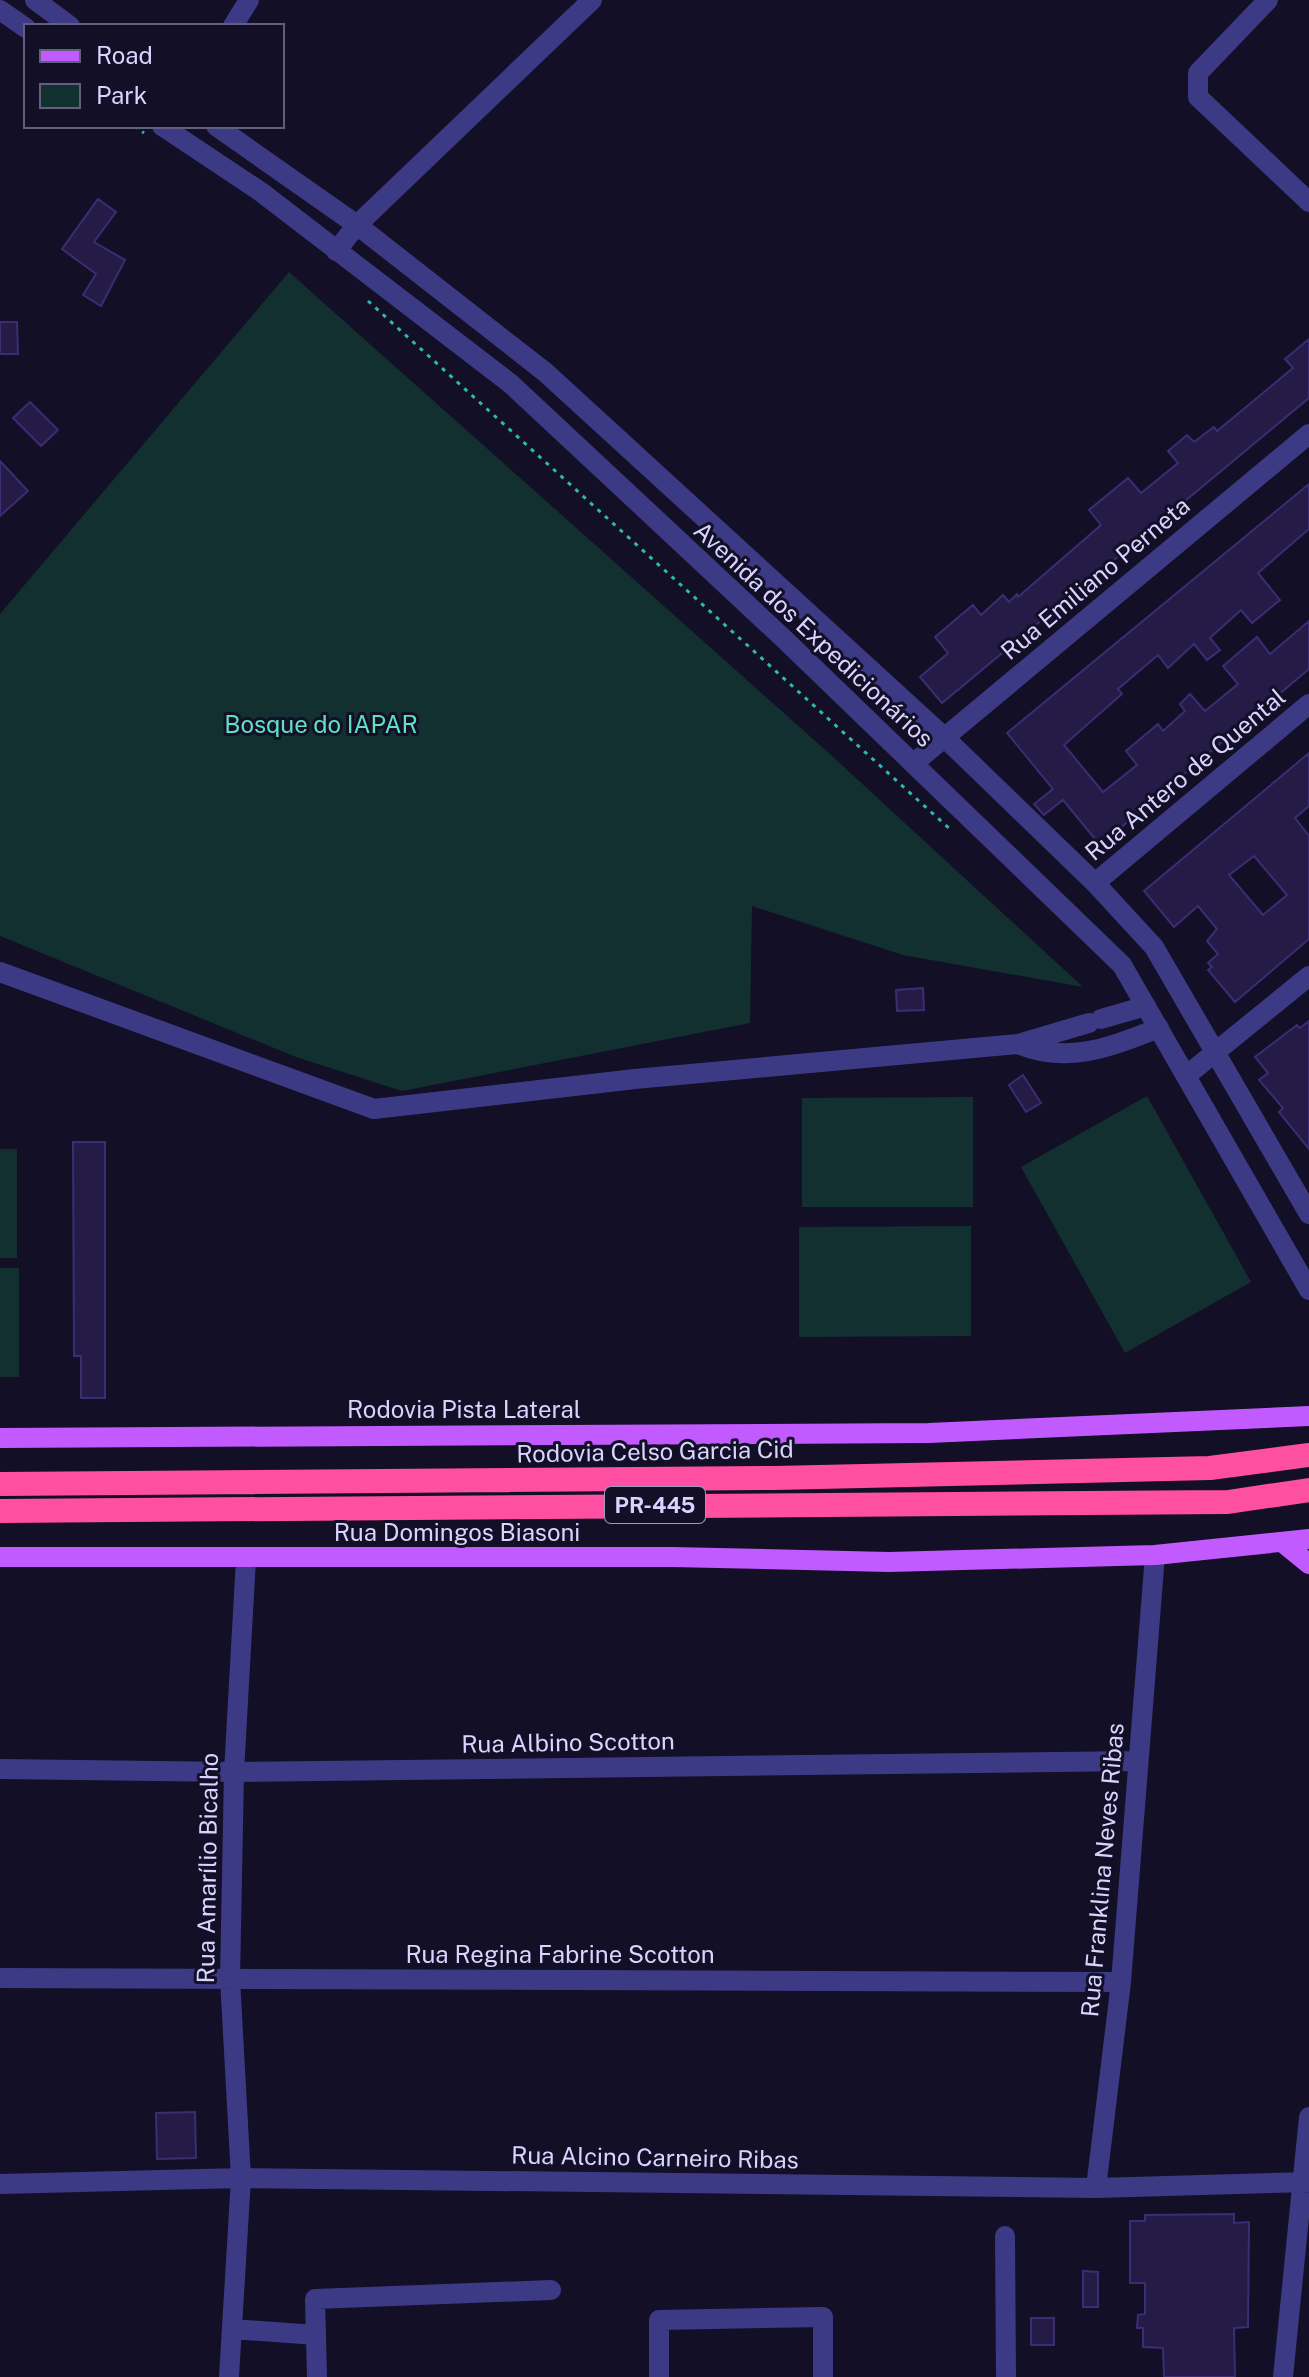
<svg xmlns="http://www.w3.org/2000/svg" width="1309" height="2377" font-family="'Public Sans',sans-serif">
<style>
.green{fill:#12302f}
.building{fill:#241b47;stroke:#3b2d73;stroke-width:2;fill-rule:evenodd}
.lines{fill:none;stroke-linecap:round;stroke-linejoin:round}
.path{stroke:#2fb8b0;stroke-width:3;stroke-dasharray:4 6;stroke-linecap:butt}
.minor{stroke:#3d3a85;stroke-width:20}
.major{stroke:#c25bff;stroke-width:20}
.highway{stroke:#ff4fa3;stroke-width:24}
.labels{text-anchor:middle;dominant-baseline:central;stroke-width:6;stroke-linejoin:round;paint-order:stroke}
.shield{fill:#130f26;stroke:#9e99be;stroke-width:2}
.shield-label{font-size:22px;font-weight:bold;fill:#d9d4ff}
.street-label{font-size:24px;fill:#d9d4ff;stroke:#130f26}
.park-label{font-size:24px;fill:#5fe0c0;stroke:#130f26}
</style>
<rect width="100%" height="100%" fill="#130f26"/>
<!-- green -->
<path class="green" d="M289,272L831,755L1083,987L903,955L752,906L750,1023L402,1091L296,1057L0,936V614Z
M1147,1096L1251,1282L1125,1353L1021,1167Z
M973,1097V1207H802V1098Z
M0,1149H17V1258H0Z
M971,1226V1336L799,1337V1227Z
M0,1268H19V1377H0Z"/>
<!-- building -->
<path class="building" d="M98,199L116,212L94,242L125,260L101,306L83,295L96,274L62,249Z
M0,322H17L18,354H0Z
M1309,339V398L942,703L920,677L948,653L935,637L973,605L981,615L1003,595L1009,602L1017,594L1018,597L1101,525L1089,510L1128,478L1141,493L1178,463L1168,451L1187,435L1194,442L1214,427L1217,431L1240,412L1293,368L1285,359Z
M30,402L58,430L41,446L13,418Z
M0,461L28,491L0,516Z
M1309,484V529L1258,573L1280,600L1252,623L1241,610L1210,638L1220,650L1207,660L1194,644L1168,668L1158,655L1118,689L1122,694L1064,745L1103,792L1137,765L1126,751L1158,724L1163,731L1185,711L1180,704L1190,694L1205,711L1238,684L1223,666L1257,637L1270,654L1309,621V669L1100,845L1063,800L1044,815L1034,804L1053,789L1007,733Z
M1309,753V806L1295,818L1309,836V939L1235,1002L1208,970L1212,967L1208,963L1218,954L1207,941L1217,929L1198,906L1174,927L1144,891ZM1254,856L1287,895L1263,915L1229,875Z
M923,988L924,1010L897,1011L896,990Z
M1309,1021V1149L1279,1112L1283,1108L1259,1080L1268,1073L1255,1057L1297,1025L1300,1028Z
M1023,1075L1041,1103L1026,1112L1009,1085Z
M73,1142H105V1398H81V1356H74Z
M195,2112L196,2158L157,2159L156,2113Z
M1234,2214V2223L1249,2222L1248,2327L1234,2328L1235,2377H1164L1163,2348L1143,2347V2328H1137L1138,2315L1145,2314V2283H1130V2221H1145V2215Z
M1083,2271L1098,2272V2307H1083Z
M1031,2318H1054V2345H1031Z"/>
<g class="lines">
<!-- path -->
<path class="path" d="M134,126L144,133
M368,301L952,831"/>
<!-- minor -->
<path class="minor" d="M35,0L70,26
M1268,0L1198,73V97L1309,202
M0,10L26,28
M233,26L249,0
M162,126L261,192L511,384L782,637L1122,965L1309,1290
M216,126L357,225L545,372L944,737L1095,883L1154,947L1309,1214
M336,251L357,225L592,0
M914,763L1309,434
M1095,883L1309,704
M0,972L374,1109L635,1079L1018,1044L1089,1023
M1101,1019L1146,1006
M1018,1044C1068,1065 1110,1047 1159,1028
M1186,1076L1309,976
M0,1769L234,1772L1137,1761
M0,1978L1121,1982
M0,2184L241,2178L1096,2188L1309,2182
M1096,2188L1121,1982L1155,1555
M1005,2236L1006,2377
M232,2329L316,2335
M229,2377L241,2178L230,1979L234,1772L246,1559
M317,2377L315,2299L551,2290
M659,2377V2320L823,2317V2377
M1283,2377L1309,2117"/>
<!-- major -->
<path class="major" d="M0,1438L929,1433L1309,1416
M1282,1542L1309,1564
M0,1557H672L889,1562L1155,1555L1309,1539"/>
<!-- highway -->
<path class="highway" d="M0,1484L775,1478L1210,1468L1309,1455
M0,1511L1228,1502L1309,1490"/>
</g>
<g class="labels">
<!-- shield labels -->
<rect class="shield" x="605" y="1487" width="100" height="36" rx="6"/>
<g class="shield-label">
<text x="655" y="1505">PR-445</text>
</g>
<!-- street labels -->
<g class="street-label">
<text transform="translate(1095 578) rotate(-40)">Rua Emiliano Perneta</text>
<text transform="translate(814 634) rotate(43)">Avenida dos Expedicionários</text>
<text transform="translate(1185 774) rotate(-40)">Rua Antero de Quental</text>
<text x="464" y="1409">Rodovia Pista Lateral</text>
<text transform="translate(655 1451) rotate(-1)">Rodovia Celso Garcia Cid</text>
<text x="457" y="1532">Rua Domingos Biasoni</text>
<text transform="translate(568 1742) rotate(-1)">Rua Albino Scotton</text>
<text transform="translate(207 1868) rotate(-89)">Rua Amarílio Bicalho</text>
<text transform="translate(1102 1870) rotate(-85)">Rua Franklina Neves Ribas</text>
<text x="560" y="1954">Rua Regina Fabrine Scotton</text>
<text transform="translate(655 2157) rotate(1)">Rua Alcino Carneiro Ribas</text>
</g>
<!-- park labels -->
<g class="park-label">
<text x="321" y="724">Bosque do IAPAR</text>
</g>
</g>
<!-- legend -->
<rect x="24" y="24" width="260" height="104" fill="#130f26" stroke="#625e7d" stroke-width="2"/>
<rect x="40" y="50" width="40" height="12" fill="#c25bff" stroke="#625e7d" stroke-width="2"/>
<text x="96" y="64" font-size="24" fill="#d9d4ff">Road</text>
<rect x="40" y="84" width="40" height="24" fill="#12302f" stroke="#625e7d" stroke-width="2"/>
<text x="96" y="104" font-size="24" fill="#d9d4ff">Park</text>
</svg>
